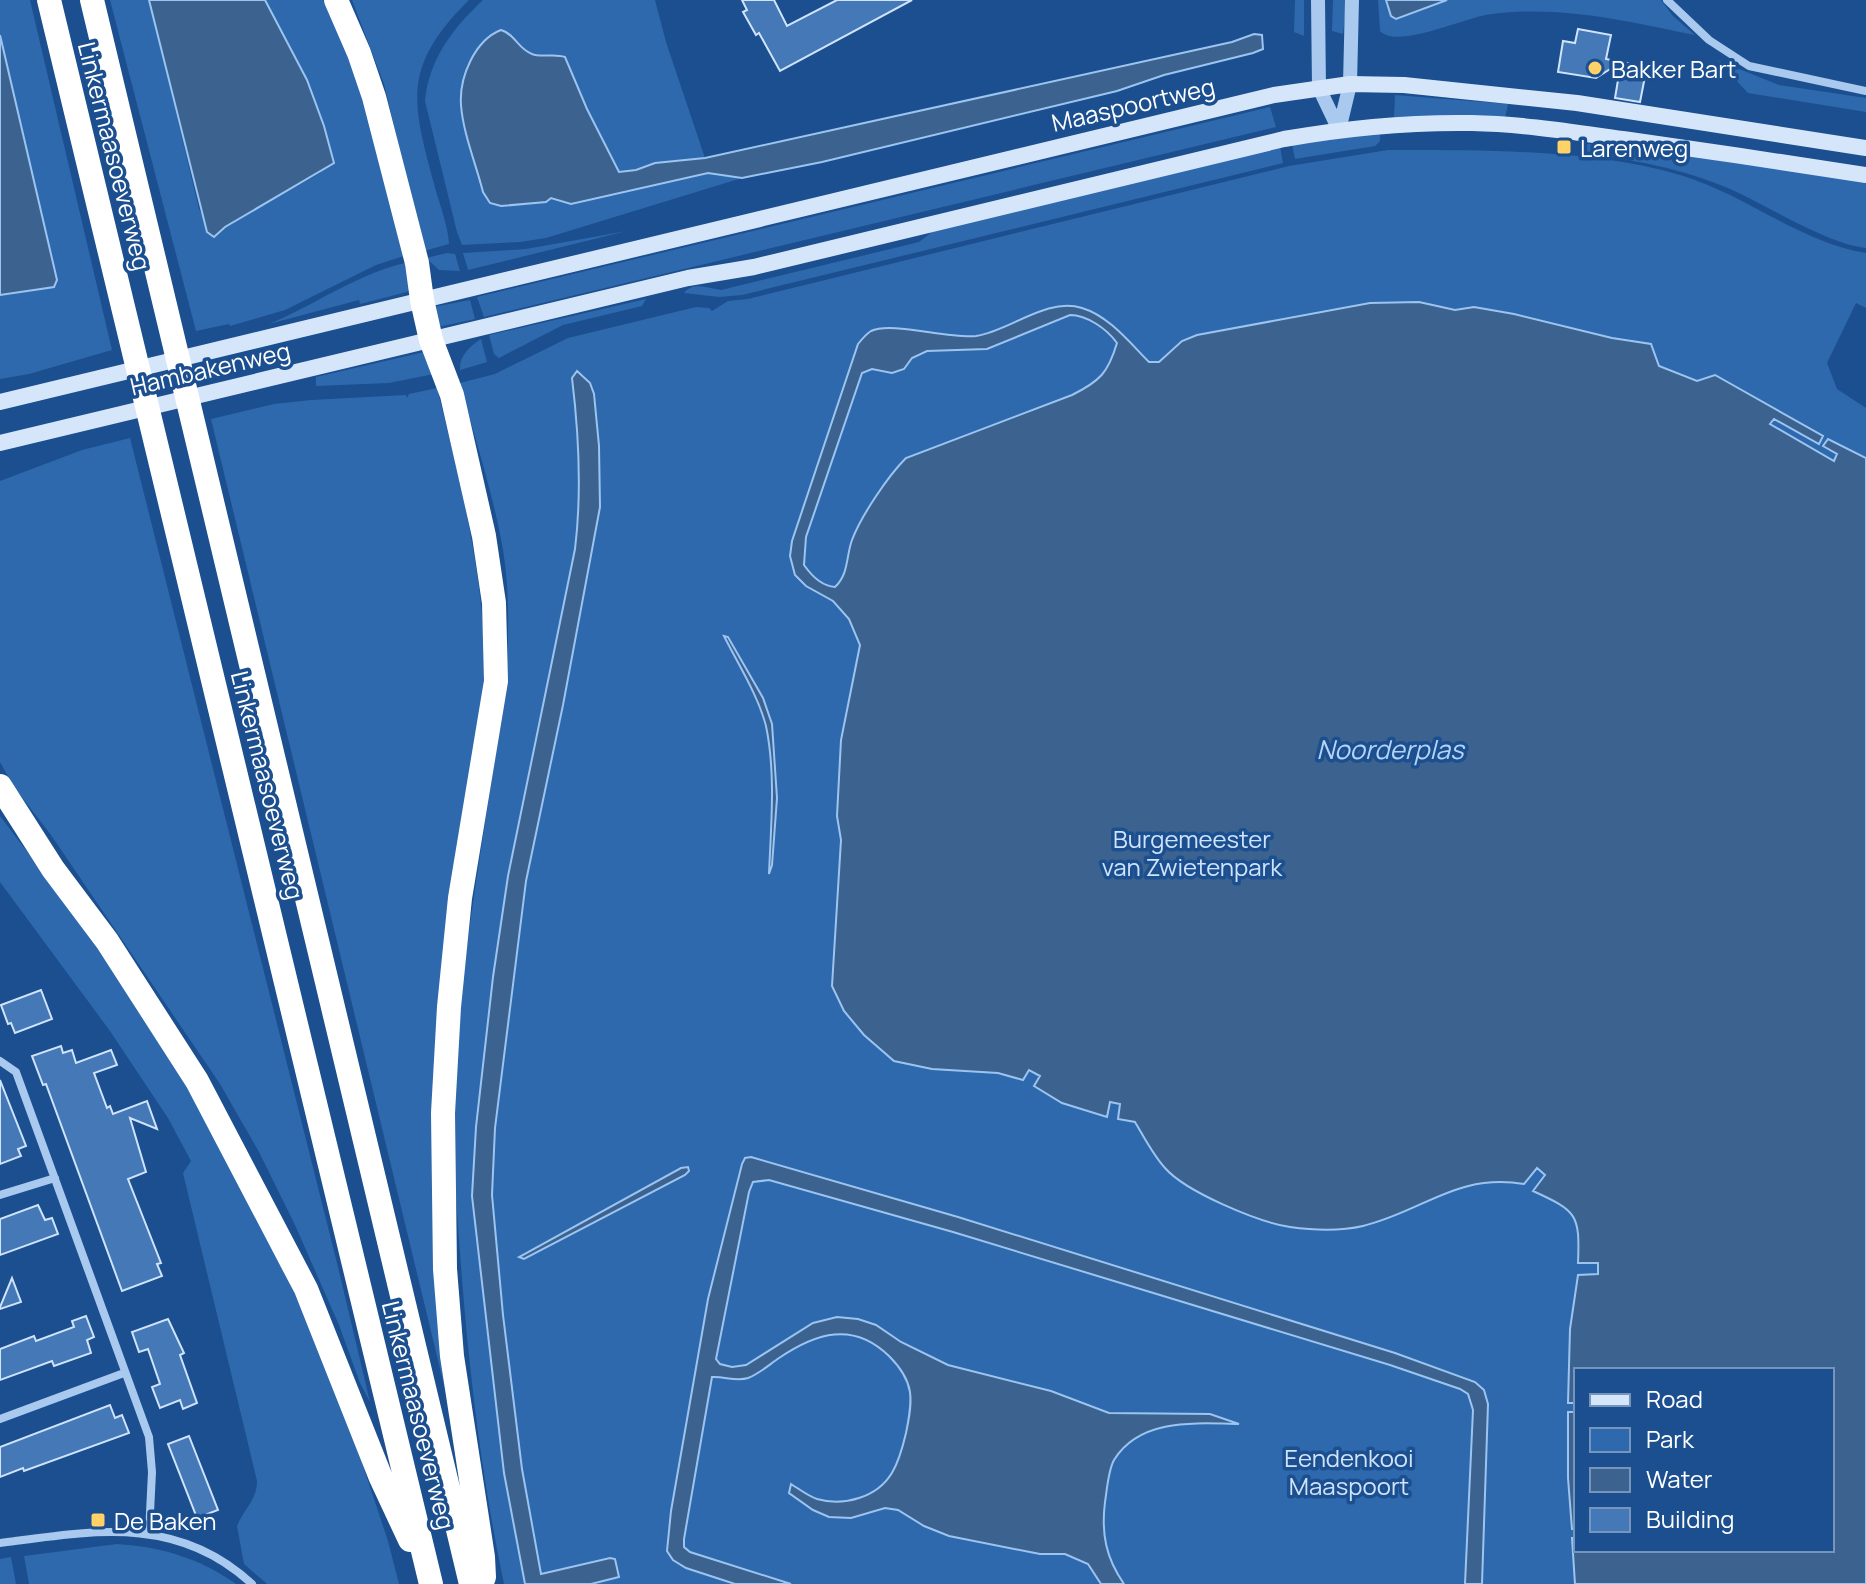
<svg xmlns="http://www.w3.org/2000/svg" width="1866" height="1584" font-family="Manrope,sans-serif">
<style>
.green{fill:#2e69ad;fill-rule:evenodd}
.water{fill:#3c6290;stroke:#9cc4f0;stroke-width:2;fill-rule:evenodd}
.building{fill:#4478b7;stroke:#cfe3fa;stroke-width:2}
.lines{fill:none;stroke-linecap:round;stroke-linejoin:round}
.minor{stroke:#a9c9ee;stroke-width:8}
.tertiary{stroke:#a9c9ee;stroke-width:14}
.secondary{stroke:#d6e6fa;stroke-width:16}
.motorway{stroke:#fff;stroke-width:24}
.poi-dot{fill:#ffd166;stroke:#1b4f8f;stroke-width:3}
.labels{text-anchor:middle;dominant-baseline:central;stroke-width:7;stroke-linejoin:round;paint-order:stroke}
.poi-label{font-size:24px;fill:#fff;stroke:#1b4f8f;text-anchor:start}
.street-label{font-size:24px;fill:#fff;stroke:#1b4f8f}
.park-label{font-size:24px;fill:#cfe3fa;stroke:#1b4f8f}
.water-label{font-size:26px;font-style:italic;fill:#b5d3f5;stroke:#1b4f8f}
</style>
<rect width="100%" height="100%" fill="#1b4f8f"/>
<!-- green -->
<path class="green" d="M0,0H30L112,350L29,374L0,379V295L54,287L57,280L0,35Z
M110,0H149L199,209L214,237L225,227L320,173L324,126L307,80L265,0H323L343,40L362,90L404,256L376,265L285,310L230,326L229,324L196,331Z
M352,0H469C399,69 413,105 436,191C441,208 448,227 449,244L424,251L384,84Z
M483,0H655L666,42L705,158L655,163L636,170L619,172L587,108L565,57C535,51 533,62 512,34L551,198L571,204L708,173L742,178L546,238L520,242L462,245L457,232L425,101C429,59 453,28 483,0Z
M1295,0H1304V36L1294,32Z
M1333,0H1347L1343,34L1332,31Z
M1378,0H1386V4L1396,19L1447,0H1661L1673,16L1695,35C1625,21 1558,4 1486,15C1462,19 1397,49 1380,31Z
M1717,60L1779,85L1866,98V112L1748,93Z
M1395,95L1508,104L1505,118H1394Z
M1270,107L1276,127L484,317L477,297Z
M1380,131V141L1375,146L1295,159L1292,144Z
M1581,144L1632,145L1866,181V248C1827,244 1768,206 1730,189C1682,168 1632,160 1580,152Z
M1280,146L1283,163L742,295L719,297L684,293C692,281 709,288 721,290L919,242L937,228Z
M1388,150C1480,150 1592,149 1680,175C1745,194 1799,242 1866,253V308L1856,303L1827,363L1837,389L1866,408V1584H591L619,1577L610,1558L541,1574L522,1469L503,1315L492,1195L495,1128L526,881L563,705L600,507L572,378C579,436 582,492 575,549L508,876L493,977L476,1127L472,1196L504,1473L525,1584H504C481,1475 468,1364 460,1253C456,1195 451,1136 454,1077C462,944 489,812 506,680C509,635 510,589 502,544C492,490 474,436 460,383L495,374L568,338L696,307L709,308L712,311L728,301L748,299L1289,166ZM1576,1370H1832V1550H1576Z
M627,231L468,270L463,253L526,249Z
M447,253L455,254L460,271L439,270L426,258Z
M405,263L410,289L407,292L360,304L359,300L269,324C315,305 357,274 405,263Z
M646,299L642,306L563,325L499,358L494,354L489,335Z
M470,300L475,319L438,327L433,307Z
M481,339L487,362L460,370C459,356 470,346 481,339Z
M424,352L434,374L389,383L316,386V377Z
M437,388C460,481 484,573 485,670L454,899L449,1406L211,419L274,404L311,400L406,395L407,398L409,394Z
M130,438L338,1267L370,1402L360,1383L339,1325L295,1225L259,1152L220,1084L51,835L14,787L0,762V481L82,450Z
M0,816L81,923L203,1104L257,1211L302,1310L351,1430L388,1541L399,1584H267L244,1564L237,1526C244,1509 257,1500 257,1481L183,1173L191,1161L168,1118L110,1031L0,882Z
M117,1544C161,1547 200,1558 236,1584H29L24,1556Z
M11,1557L16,1584H0V1559Z"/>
<!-- water -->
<path class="water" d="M149,0H265L307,80L324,126L334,163L225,227L214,237L207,232Z
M1386,0H1447L1396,19L1391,16Z
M501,30C515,34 518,49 532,54C542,58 554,53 565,57L587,109L619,172L636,170L655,163L705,158L1232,42L1254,34L1262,35L1263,49L1253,53L1164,75L1117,91L822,162L742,178L708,173L571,204L551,198L546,202L501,206L490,203L483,192C476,164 463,133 461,105C459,77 475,40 501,30Z
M0,35L57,280L54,287L0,295Z
M1419,302L1455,310L1474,307L1514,314L1612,338L1651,344L1659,366L1697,381L1715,375L1823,436L1819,444L1774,419L1770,424L1834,461L1837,454L1823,446L1828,439L1866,458V1584H1575L1572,1538H1576V1550H1832V1370H1576V1403H1568L1570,1329L1578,1275L1598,1274V1263H1578C1580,1214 1577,1211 1533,1191L1545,1175L1537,1168L1524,1184C1456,1173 1424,1211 1363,1226C1341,1231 1312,1230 1290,1227C1258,1222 1186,1192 1165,1168C1153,1155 1144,1137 1135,1122L1118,1119L1120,1104L1110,1102L1107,1117L1062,1103L1034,1086L1040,1076L1029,1070L1023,1080L998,1073L932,1069L894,1061L864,1035L844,1011L832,986L841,840L837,816L841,740L860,645L849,619L833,601L806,586L795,575L790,556L792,541L858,344C862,339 866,334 871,331C891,321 948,339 976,336C1010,331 1046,297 1082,308C1109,316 1130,343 1149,362H1159L1182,341L1197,335L1370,303ZM1070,315C1087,315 1107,329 1117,343C1108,373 1100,381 1072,395L906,458C888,476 861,516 852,540C846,556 849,574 835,587C821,586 811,575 804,565L806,537L862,373L872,369L892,373L904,369L912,358L927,351L987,349Z
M577,371L590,383L594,394L599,446L600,507L563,705L526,881L495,1128L492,1195L503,1315L522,1469L541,1574L610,1558L615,1559L619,1577L591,1584H525L504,1473L472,1196L476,1127L493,977L508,876L575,549C582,492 579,435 572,378Z
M724,636L728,637L763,698L772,724L777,798L772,865L769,874C771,825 776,774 766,726C758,695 738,664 724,636Z
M751,1157L958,1217L1395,1353L1475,1382L1484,1390L1488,1404L1482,1584H1465L1473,1410L1468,1394L1460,1389L1390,1365L953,1232L769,1180L753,1182L749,1192L716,1359L720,1364L732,1367L746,1365L813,1323L837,1317L858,1319L876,1325L901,1342L948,1365L1051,1391L1109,1413L1210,1414L1239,1424C1196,1423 1140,1418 1114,1460C1108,1471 1107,1490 1105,1502C1101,1534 1106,1558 1124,1584H1101L1088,1564L1065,1554H1040L949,1536L924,1526L898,1510L885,1508L851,1518L829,1517L813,1510L789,1493L791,1484C799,1489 808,1496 817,1499C831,1503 847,1502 859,1498C891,1488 899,1463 906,1433C913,1399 915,1382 889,1356C853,1321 816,1333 779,1358C770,1364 759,1374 748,1378C736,1382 724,1376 712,1377L684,1539V1547L690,1552L791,1584H735L686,1568L673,1560L667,1551L671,1511L708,1299L742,1164L745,1158Z
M688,1167L689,1171L685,1175L524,1259L519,1257L681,1168Z
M1568,1412H1576V1529H1572L1568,1478Z"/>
<!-- building -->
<path class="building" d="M742,0H774L787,26L837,0H912L780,71L759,33L756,35L743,12L747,10Z
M1578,29L1611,35L1606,59L1621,62L1596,78L1558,72L1563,41L1575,43Z
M1621,62L1647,66L1640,102L1615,98Z
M41,990L52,1019L15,1033L11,1023L8,1024L1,1005Z
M61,1046L63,1053L72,1050L76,1063L111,1050L117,1065L94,1073L107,1108L110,1106L113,1114L147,1101L157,1129L130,1118L146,1172L128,1179L161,1263L157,1264L162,1276L122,1291L46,1084L43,1085L32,1056Z
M0,1080L26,1146L18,1149L21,1156L0,1164Z
M38,1205L45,1220L52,1218L58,1234L0,1255V1219Z
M12,1278L21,1302L0,1309V1307Z
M86,1316L94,1337L87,1340L91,1353L54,1366L52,1361L0,1380V1349L34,1336L36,1341L74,1327L72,1321Z
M168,1319L184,1353L180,1355L197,1403L183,1409L180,1400L160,1408L152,1387L160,1384L148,1349L139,1352L132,1332Z
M110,1405L115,1418L122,1415L129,1433L24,1471L23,1468L0,1477V1447Z
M189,1436L218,1510L197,1518L168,1444Z"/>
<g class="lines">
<!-- minor -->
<path class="minor" d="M1667,0L1709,40L1749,66L1866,91
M0,1061L16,1072L149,1437L152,1472L149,1533
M0,1195L55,1178
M0,1419L124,1373
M0,1543C91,1531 177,1514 252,1584"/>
<!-- tertiary -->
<path class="tertiary" d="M1318,0L1319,88L1339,130
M1339,130L1350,84L1352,0"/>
<!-- secondary -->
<path class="secondary" d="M0,402L1274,95L1350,84L1404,85L1577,103L1866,148
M0,443L688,278L754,267L1284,139C1346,128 1409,122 1472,123C1525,124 1578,133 1630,140C1709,151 1787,163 1866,175"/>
<!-- motorway -->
<path class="motorway" d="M49,0L431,1584
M92,0L471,1584
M336,0L359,53L374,97L417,263L422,300L431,340L452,395L484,536L494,603L496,681L460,898L449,1007L443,1113L445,1269L452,1356L483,1557L484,1577L481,1584
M0,786L53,869L107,941L197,1081L306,1289L381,1478L410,1540"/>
</g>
<!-- markers -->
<g class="poi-dot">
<circle cx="1595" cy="68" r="8"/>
<rect x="1556" y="139" width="16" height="16" rx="4"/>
<rect x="90" y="1512" width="16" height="16" rx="4"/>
</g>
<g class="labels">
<!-- poi labels -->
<g class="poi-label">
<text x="1611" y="68">Bakker Bart</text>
<text x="1580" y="147">Larenweg</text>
<text x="114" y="1520">De Baken</text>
</g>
<!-- street labels -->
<g class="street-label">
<text transform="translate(1133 104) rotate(-13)">Maaspoortweg</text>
<text transform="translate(115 156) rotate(76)">Linkermaasoeverweg</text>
<text transform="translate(210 368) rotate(-13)">Hambakenweg</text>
<text transform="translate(268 785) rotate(76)">Linkermaasoeverweg</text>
<text transform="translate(419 1415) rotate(76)">Linkermaasoeverweg</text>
</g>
<!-- park labels -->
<g class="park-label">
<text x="1192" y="838">Burgemeester<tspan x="1192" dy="28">van Zwietenpark</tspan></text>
<text x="1349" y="1457">Eendenkooi<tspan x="1349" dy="28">Maaspoort</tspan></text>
</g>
<!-- water labels -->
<g class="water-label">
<text x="1390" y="749">Noorderplas</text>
</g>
</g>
<!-- legend -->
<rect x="1574" y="1368" width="260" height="184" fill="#1b4f8f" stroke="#7695bc" stroke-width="2"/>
<rect x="1590" y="1394" width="40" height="12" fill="#d6e6fa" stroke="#7695bc" stroke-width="2"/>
<text x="1646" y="1408" font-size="24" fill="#ffffff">Road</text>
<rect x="1590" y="1428" width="40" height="24" fill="#2e69ad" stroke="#7695bc" stroke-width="2"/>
<text x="1646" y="1448" font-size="24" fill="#ffffff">Park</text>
<rect x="1590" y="1468" width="40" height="24" fill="#3c6290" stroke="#7695bc" stroke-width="2"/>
<text x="1646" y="1488" font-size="24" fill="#ffffff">Water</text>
<rect x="1590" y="1508" width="40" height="24" fill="#4478b7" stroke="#7695bc" stroke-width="2"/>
<text x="1646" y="1528" font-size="24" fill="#ffffff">Building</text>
</svg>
